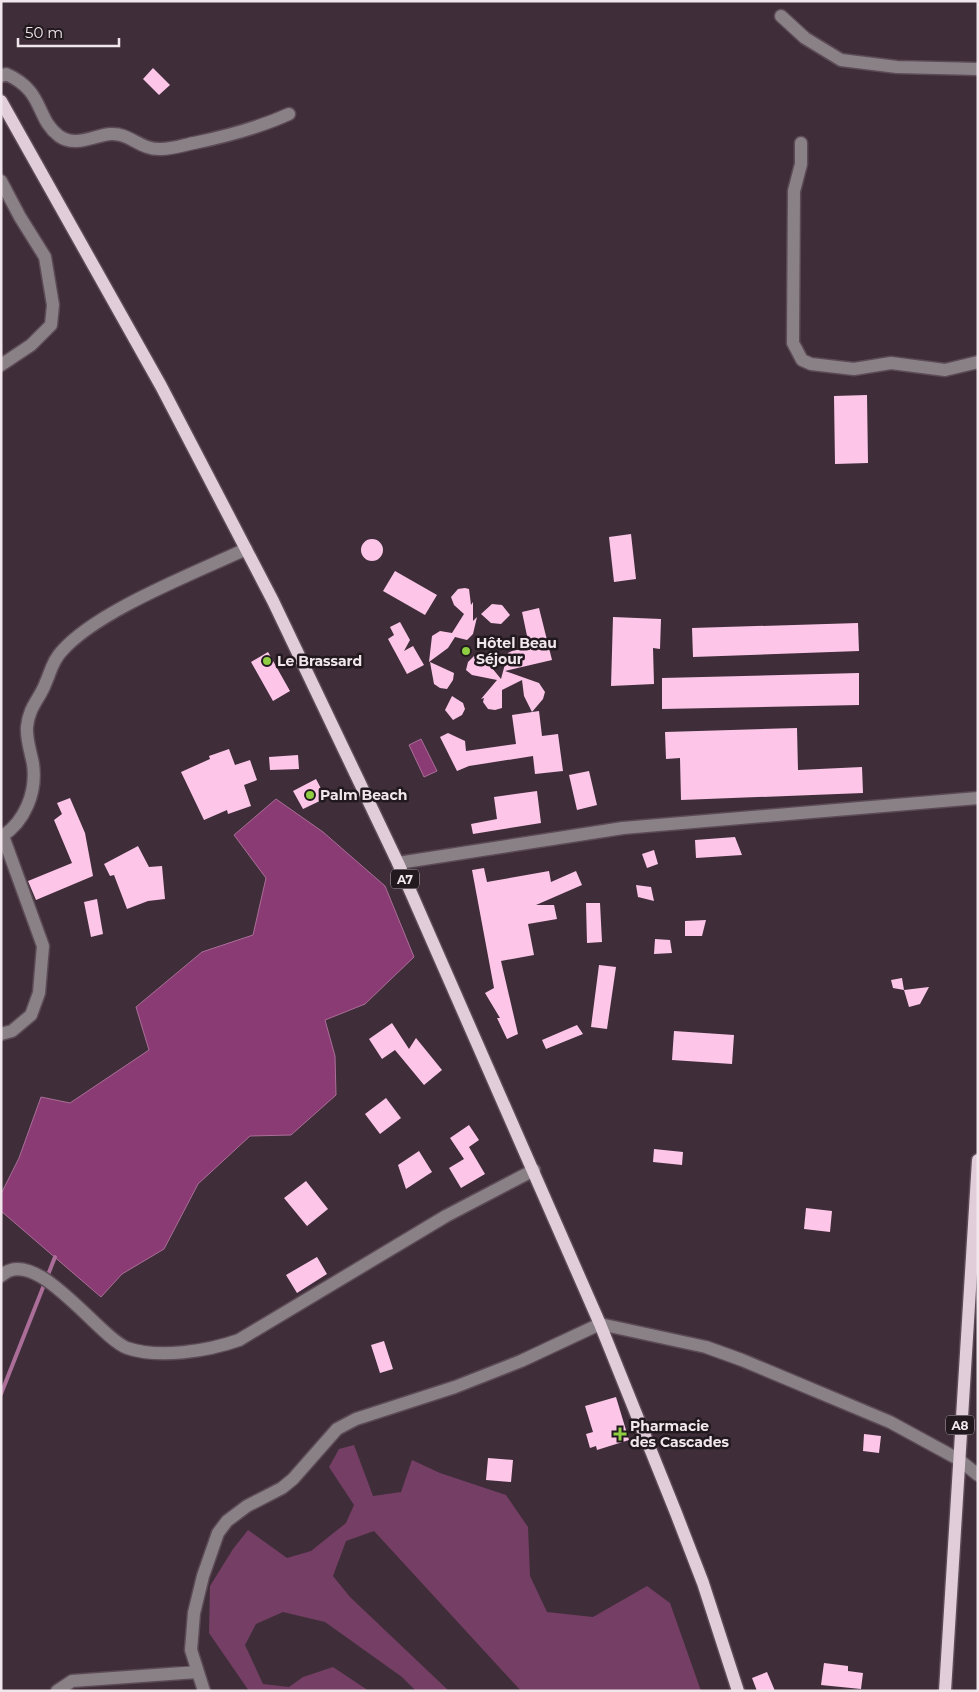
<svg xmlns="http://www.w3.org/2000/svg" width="979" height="1692" font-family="Montserrat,sans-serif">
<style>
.green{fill:#753e64}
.water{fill:#8b3b73;stroke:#aa6e98}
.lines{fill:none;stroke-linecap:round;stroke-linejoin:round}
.stream{stroke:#aa6e98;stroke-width:4}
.building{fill:#fdc6e9}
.minor-casing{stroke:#5c4b56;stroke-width:15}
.major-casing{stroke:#5c4b56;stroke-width:15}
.minor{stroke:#8a8186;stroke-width:12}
.major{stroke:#e0cdd9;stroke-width:12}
.poi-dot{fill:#8fcd42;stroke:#21191e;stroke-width:2}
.labels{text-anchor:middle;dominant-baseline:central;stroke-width:5;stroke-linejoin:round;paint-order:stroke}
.shield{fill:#21191e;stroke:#b3a8af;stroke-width:1}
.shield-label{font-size:12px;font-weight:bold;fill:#f2e6ed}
.poi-label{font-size:14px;font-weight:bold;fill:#f2e6ed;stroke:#21191e;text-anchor:start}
</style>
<rect width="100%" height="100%" fill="#3f2e39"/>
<!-- green -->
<path class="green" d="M354,1445L373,1496L401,1492L412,1460L440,1473L506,1495L528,1527L530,1576L547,1612L593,1617L647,1586L670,1603L701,1691H521L374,1531L346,1541L333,1576L350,1597L449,1691H416L402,1677L325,1622L283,1612L256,1624L245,1645L263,1684L289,1687L303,1677L333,1667L369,1691H249L209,1633L210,1586L233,1549L248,1530L287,1558L311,1551L346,1523L354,1505L329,1467L339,1449Z"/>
<!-- water -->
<path class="water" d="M421,739L437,771L424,777L409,745Z
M276,799L323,832L385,886L414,957L365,1004L325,1020L335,1056L336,1095L291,1135L250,1136L198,1184L164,1249L122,1274L101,1297L1,1211V1194L19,1158L41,1097L70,1103L149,1050L136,1007L202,952L253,935L266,878L234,835Z"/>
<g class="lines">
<!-- stream -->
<path class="stream" d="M1,1394L55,1257"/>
</g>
<!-- building -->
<path class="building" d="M153,68L170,85L159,95L143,79Z
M867,395L868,463L835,464L834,396Z
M631,534L636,579L614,582L609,537Z
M361 550a11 11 0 1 1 22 0a11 11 0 1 1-22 0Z
M395,571L437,595L425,615L383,591Z
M465,588L469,589L471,605L473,602V621L477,617L473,634L467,640L455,637L448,648L429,662L432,636L440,631L452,633L464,614L454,605L451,597L458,589Z
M492,604L502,605L510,615L501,624L491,623L481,614Z
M539,608L552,660L505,671L539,683L545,692L543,699L532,712L524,696L522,680L502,690V708L495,710L488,709L483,702L484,698L481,699L497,680L472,675L466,670L468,662L474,656L483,657L501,679L508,653L514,650H530L522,612Z
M613,617L661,619L660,649L653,648L654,684L611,686Z
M400,622L410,640L404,651L413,646L424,665L407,674L388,639L394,635L390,627Z
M858,623L859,651L693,657L692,628Z
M268,652L290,691L273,701L251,662Z
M430,662L454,673L453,680L447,689L440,688L434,684Z
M859,673V705L662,709V678Z
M452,696L463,703L465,709L462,715L453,720L445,710Z
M539,711L542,736L558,734L563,771L535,774L533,756L469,766L457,771L440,737L448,733L465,741L466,751L516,744L512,715Z
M797,728L798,770L862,767L863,793L681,800L680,758L666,759L665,732Z
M229,749L235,765L250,760L257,780L244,785L251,806L228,814L227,810L204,820L181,772L210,759L209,756Z
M298,755L299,769L270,770L269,757Z
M589,771L597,805L577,810L569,775Z
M316,779L326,798L303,809L293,791Z
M537,791L541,823L473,834L471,824L497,819L494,797Z
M70,798L85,833L93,876L36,900L28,881L72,863L54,820L62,814L57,803Z
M735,837L742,855L696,858L695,840Z
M138,846L149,867L162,866L165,899L148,901L127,909L114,875L110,876L104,864Z
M654,850L658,864L647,868L642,854Z
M484,868L487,882L549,871L551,882L576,871L582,885L536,905H554L557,919L528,924L534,955L501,961L518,1034L507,1039L497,1018H500L485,993L494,988L472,870Z
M636,885L651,887L654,901L638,897Z
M97,899L103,934L91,937L84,902Z
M586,903H600L602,942L587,943Z
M706,920L702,936H685V921Z
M655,939L670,940L672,953L654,954Z
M599,965L616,967L607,1029L591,1027Z
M902,978L904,990L893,988L891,980Z
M929,987L920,1004L909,1007L904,990Z
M392,1023L409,1049L416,1038L442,1070L424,1085L395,1050L382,1059L369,1039Z
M577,1025L583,1034L546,1049L542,1040Z
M674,1031L734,1035L732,1064L672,1060Z
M386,1098L401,1118L380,1134L365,1114Z
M469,1125L479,1140L469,1147L485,1174L461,1188L449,1168L464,1159L450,1138Z
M654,1149L683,1152L682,1165L653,1162Z
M419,1151L432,1172L406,1189L398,1165Z
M306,1181L328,1209L307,1226L284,1198Z
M806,1208L832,1211L830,1232L804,1229Z
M317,1257L327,1274L297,1293L286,1275Z
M384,1341L393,1369L380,1373L371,1345Z
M616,1397L629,1440L597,1450L596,1446L590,1448L586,1434L593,1432L585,1406Z
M864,1434L881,1436L879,1453L863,1451Z
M488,1458L513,1460L511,1482L486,1480Z
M824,1663L848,1666V1671L863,1673L861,1689L821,1685Z
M767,1672L775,1691H757L752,1678Z"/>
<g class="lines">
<defs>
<path id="minor" d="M781,16L805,38L841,60L897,67L978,69
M1,76L6,74C45,91 35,118 59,136C76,148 94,135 111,134C130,133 140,150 161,149C172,149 184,145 194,143C228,136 258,128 289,114
M801,143V164L794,191L793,343L802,360L811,364L854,369L891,363L945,370L978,362
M1,181L20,217L45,257L53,305L51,325L31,345L1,365
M1,837C25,822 37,792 33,764C31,753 26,739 27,727C29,706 40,699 46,682C51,671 52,662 61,652C96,611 195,573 246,549
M398,863L623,828L978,798
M1,1034L12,1031L31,1015L39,993L43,946L3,836
M1,1276C35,1243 98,1337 127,1348C159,1359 208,1351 239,1340L446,1216L534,1170
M57,1691L72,1681L197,1672
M204,1691L191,1650L194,1613L203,1576L218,1533L227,1521L247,1506L282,1488L293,1479L337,1429L356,1419L455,1387L521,1361L600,1324L706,1347L742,1360L890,1422L958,1459L978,1475"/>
<path id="major" d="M1,101L161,386L273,601L398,863L600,1324L676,1513L703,1583L738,1691
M945,1691L978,1160"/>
</defs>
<!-- minor casing -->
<use href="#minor" class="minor-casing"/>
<!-- major casing -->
<use href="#major" class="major-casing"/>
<!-- minor -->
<use href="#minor" class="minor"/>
<!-- major -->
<use href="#major" class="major"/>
</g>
<!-- markers -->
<g class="poi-dot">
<circle cx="466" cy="651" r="5"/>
<circle cx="267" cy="661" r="5"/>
<circle cx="310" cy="795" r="5"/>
<path d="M617.5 1426.5h5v5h5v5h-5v5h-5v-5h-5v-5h5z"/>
</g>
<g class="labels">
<!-- shield labels -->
<g class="shield">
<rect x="391" y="869.5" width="28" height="19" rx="4"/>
<rect x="946" y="1415.5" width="28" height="19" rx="4"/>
</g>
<g class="shield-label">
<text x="405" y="879">A7</text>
<text x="960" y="1425">A8</text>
</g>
<!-- poi labels -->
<g class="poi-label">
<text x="476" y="643">Hôtel Beau<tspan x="476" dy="16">Séjour</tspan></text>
<text x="277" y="661">Le Brassard</text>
<text x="320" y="795">Palm Beach</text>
<text x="630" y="1426">Pharmacie<tspan x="630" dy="16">des Cascades</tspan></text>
</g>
</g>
<!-- border -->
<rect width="979" height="1692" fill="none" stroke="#f2e6ed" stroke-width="5"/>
<!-- scale -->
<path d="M18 38v8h101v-8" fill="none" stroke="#f2e6ed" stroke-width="2.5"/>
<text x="25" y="38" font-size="15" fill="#f2e6ed" stroke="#21191e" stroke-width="4" paint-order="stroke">50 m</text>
</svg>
